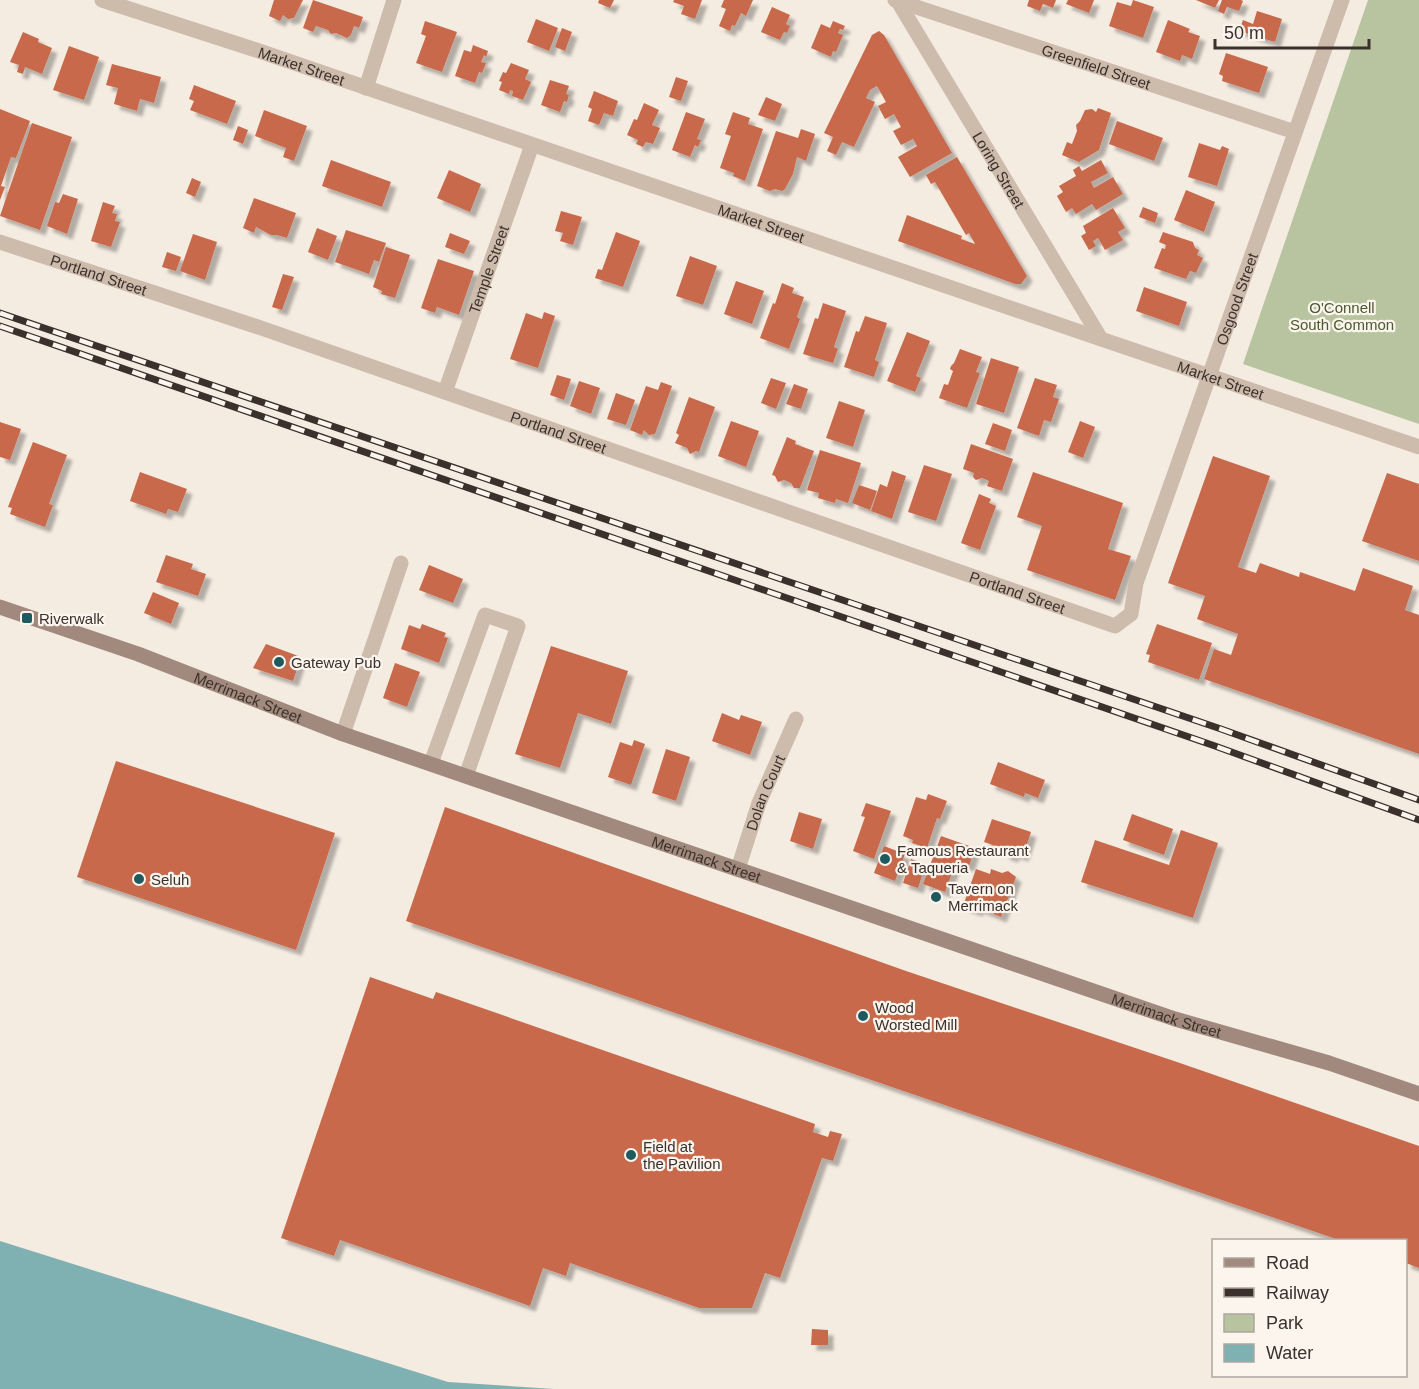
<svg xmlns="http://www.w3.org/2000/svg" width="1419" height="1389" font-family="Helvetica,sans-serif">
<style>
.green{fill:#b8c4a0}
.water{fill:#7fb0b2}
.building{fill:#c8694b;filter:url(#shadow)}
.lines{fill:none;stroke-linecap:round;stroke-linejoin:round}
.minor{stroke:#cdbbac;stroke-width:15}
.tertiary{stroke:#cdbbac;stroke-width:15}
.secondary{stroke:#a18a7d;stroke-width:15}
.rail-casing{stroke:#3b302b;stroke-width:7}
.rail{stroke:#fbf5ee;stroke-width:4.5;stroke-dasharray:14;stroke-linecap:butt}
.poi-dot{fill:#1f5a5e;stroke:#fbf5ee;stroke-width:2}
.labels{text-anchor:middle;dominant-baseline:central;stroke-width:4.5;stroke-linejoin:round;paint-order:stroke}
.street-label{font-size:15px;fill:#3b302b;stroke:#fbf5ee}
.park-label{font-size:15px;fill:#4a5a2e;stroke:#fbf5ee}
.poi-label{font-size:15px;fill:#3b302b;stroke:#fbf5ee;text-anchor:start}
</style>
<defs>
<filter id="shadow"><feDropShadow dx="5.5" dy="5.5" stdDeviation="1.5" flood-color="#0004"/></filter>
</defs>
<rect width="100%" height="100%" fill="#f4ebe1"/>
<!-- green -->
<path class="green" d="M1368,0H1419V424L1243,364Z"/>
<!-- water -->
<path class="water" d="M0,1241L448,1382L554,1389H0Z"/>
<!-- building -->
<path class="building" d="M274,0H303L294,18L288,19L283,15L280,21L269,16Z
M313,0L363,17L359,28L354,26L351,35L347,38L336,33L331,34L328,30L316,26L313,32L303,28Z
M599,0H614L610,8L598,3Z
M674,0H702L695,19L681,14L684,6L673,2Z
M724,0H753L746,16L741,13L735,26L732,25L730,31L719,26L726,9L721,7Z
M1029,0H1056L1053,8L1043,4L1040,11L1027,6Z
M1068,0H1094L1089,13L1066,4Z
M1133,0L1154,7L1143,38L1109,26L1117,2L1131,6Z
M1196,0H1219L1215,8Z
M1222,0H1241L1243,1L1239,11L1227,7L1224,14L1218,11Z
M772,7L790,15L786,24L790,26L787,33L784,32L780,40L761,32Z
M1257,11L1282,19L1275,42L1239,31L1243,20L1253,24Z
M536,19L558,28L549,51L527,42Z
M1168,20L1190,29L1188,32L1200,36L1192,59L1182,55L1180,61L1156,52Z
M425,21L457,32L442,72L416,63L426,36L421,34Z
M833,21L845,26L843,30L840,29L838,33L843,35L836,52L833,51L831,57L811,48L821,24L830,28Z
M562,28L572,32L565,51L555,47Z
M879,31L884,35L952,153L910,177L898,157L917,146L913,139L901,145L893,131L901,127L894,114L885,119L878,106L886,102L877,86L870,90L866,98L875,102L854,147L842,142L836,155L827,151L833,137L824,133L872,35Z
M23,32L39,39L38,42L52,48L42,74L25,67L23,74L17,72L19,65L10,62Z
M473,45L488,51L486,57L484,55L481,62L486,63L482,73L479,72L475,83L455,76L464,50L471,52Z
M69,46L99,57L84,100L53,90Z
M1226,53L1268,67L1259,93L1222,81L1223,76L1219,74Z
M511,63L529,70L525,79L531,82L523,100L512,96L513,91L510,90L509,94L499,90L502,82L499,81L503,72L506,73Z
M112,64L161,77L154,103L140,99L137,111L114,104L118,88L106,85Z
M676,77L688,81L681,101L669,97Z
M550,80L569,86L566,94L569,95L567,102L564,101L560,112L541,105Z
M194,85L236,101L227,124L190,110L194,101L189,99Z
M594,91L618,101L613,116L604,113L599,125L588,121L592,109L588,107Z
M766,97L782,104L775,121L758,115Z
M644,103L659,110L652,125L660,128L653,144L646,142L643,147L636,144L638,140L627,135L634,119L637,120Z
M1098,108L1111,113L1099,150L1079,162L1062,155L1067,142L1072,144L1077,131L1076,125L1080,121L1085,110L1092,109L1096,112Z
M0,109L30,121L16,158L11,157L1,186L5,187L0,200Z
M264,110L307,126L294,161L283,157L286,148L255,136Z
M686,112L705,119L697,139L701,140L698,147L695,145L690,157L672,150Z
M733,112L750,118L748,124L763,129L745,181L733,176L734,173L720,168L731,136L725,134Z
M1117,121L1163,138L1154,161L1109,144Z
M32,123L72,137L40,230L0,216Z
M238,126L248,130L243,144L233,140Z
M801,129L815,134L806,161L797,157L793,174L785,189L782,191L775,189L770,191L757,186L776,131L798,138Z
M1199,143L1220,150L1222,146L1229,149L1217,186L1188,177Z
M957,157L1027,276L1021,284H1015L898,241L907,215L962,236L961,239L975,244L969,233L966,235L935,182L931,184L926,175Z
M331,160L391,182L382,207L322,186Z
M1101,160L1108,173L1091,182L1094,188L1113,177L1123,194L1096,210L1092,204L1076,214L1072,208L1066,212L1057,196L1063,192L1059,186L1076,176L1073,170L1079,166L1082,171Z
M449,170L481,184L470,212L437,198Z
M192,178L201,182L195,197L186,193Z
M1186,190L1215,202L1204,232L1174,220Z
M63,194L78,199L67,234L47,226L55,202L59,203Z
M254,198L296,213L287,238L277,235H271L256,227L254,233L243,228Z
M103,202L115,206L112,213L117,214L115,221L120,222L111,247L91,241Z
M1143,207L1158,213L1155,223L1139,217Z
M1113,208L1125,228L1118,232L1123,240L1105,250L1098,238L1093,241L1096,246L1089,250L1081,236L1086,233L1083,226Z
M561,211L582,217L573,245L560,241L563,233L555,231Z
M317,228L337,236L328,260L308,252Z
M346,230L386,243L379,262L374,260L369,274L335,262Z
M616,232L640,241L623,287L595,278L598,269L602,270Z
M1163,232L1193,242L1195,248L1199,250L1197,255L1203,258L1196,273L1190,271L1186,279L1154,268L1162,248L1165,249L1166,245L1159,242Z
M450,233L470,241L464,254L445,247Z
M193,234L217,242L205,280L180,271Z
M386,247L410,255L395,298L381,294L382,291L373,287Z
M167,252L181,257L176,271L162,267Z
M690,256L717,266L703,305L676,296Z
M438,259L474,271L459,315L437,307L435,313L421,308Z
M283,274L294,277L282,310L272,307Z
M736,281L764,291L752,324L724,314Z
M782,283L794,288L792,293L804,297L797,317L800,319L789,349L760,338L773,303L775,304Z
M1144,287L1187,302L1179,326L1136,311Z
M823,303L846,311L834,347L838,349L833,363L803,354L815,318L818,319Z
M544,312L555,316L538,368L510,359L526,313L542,319Z
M865,316L887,323L875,360L879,362L874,377L844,367L856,331L859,332Z
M907,332L930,341L916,376L921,378L915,392L887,381Z
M960,349L982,357L976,372L980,373L967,408L939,398L944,384L948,385L953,371L950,369L951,366L954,363Z
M991,358L1019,367L1004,413L976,404Z
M557,375L571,379L564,400L550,395Z
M771,378L786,383L776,409L761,403Z
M1035,378L1057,385L1053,397L1059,399L1051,422L1044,420L1039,436L1017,428Z
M579,381L600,388L591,414L570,406Z
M661,382L672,386L655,434L649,435L644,430L642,435L630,430L646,386L658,390Z
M794,384L808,389L801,409L786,404Z
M616,393L635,400L626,425L607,419Z
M689,397L715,407L699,452L696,451L690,454L687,448L675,443L679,435L676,433Z
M839,401L865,410L853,447L826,438Z
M731,421L759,431L746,467L718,456Z
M1080,421L1095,427L1083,458L1068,452Z
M0,422L21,429L10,460L0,457Z
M993,423L1012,430L1005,451L985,444Z
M787,437L796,441L795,444L814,451L800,488H794L791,483L784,480L778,482L775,476L772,475Z
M33,442L67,455L49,504L53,505L45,527L10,514L12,508L8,507Z
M971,444L1013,459L1002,491L987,486L989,481L982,478L976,480L973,477L974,473L963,469Z
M820,450L861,463L848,503L836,499L835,503L818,498L819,493L807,490Z
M1213,456L1270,476L1238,567L1256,573L1260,563L1299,577L1300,572L1355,591L1363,568L1413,586L1405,610L1419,615V754L1204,679L1214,649L1231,655L1238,634L1197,619L1205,596L1168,583Z
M924,465L952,474L936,521L908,512Z
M892,471L906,476L892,519L871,511L880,484L887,487Z
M140,472L187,489L178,512L168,509L166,514L130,501Z
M1033,472L1123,503L1108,549L1131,556L1115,600L1027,570L1042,526L1017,517Z
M1387,473L1419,484V561L1362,541Z
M859,485L877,491L870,510L852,503Z
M979,494L991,499L989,503L996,506L980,550L961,543Z
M166,555L193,564L191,569L206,574L198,596L156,582Z
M429,565L463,579L453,603L419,590Z
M153,592L179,603L171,624L144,613Z
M422,624L446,633L444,637L448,638L439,663L401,649L409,625L420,629Z
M1157,624L1212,643L1199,680L1148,662L1150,655L1146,654Z
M266,644L301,657L293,681L253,668Z
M551,646L628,671L611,724L578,713L560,768L515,754Z
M395,663L420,672L407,707L383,698Z
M722,713L739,720L741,715L762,722L750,755L712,741Z
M634,740L645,744L631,785L608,777L620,742L632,746Z
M666,749L690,757L676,801L652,793Z
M116,761L335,833L296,950L77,877Z
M998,762L1045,780L1038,798L1025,793L1024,797L990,784Z
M928,794L947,801L940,819L937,818L927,848L912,843L913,840L903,836L916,797L926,800Z
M866,803L891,811L874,859L853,851L865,817L861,816Z
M445,807L906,971L1177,1062L1419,1146V1268L1406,1263V1240H1339L406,921Z
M799,812L822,819L813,849L790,841Z
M1132,814L1173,829L1164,855L1123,840Z
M992,819L1031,832L1023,856L1014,853L1013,857L1004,854L1005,849L984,842Z
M1181,830L1218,843L1193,918L1081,882L1095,840L1169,865Z
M941,836L975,848L969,866L956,862L945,892L923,884Z
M884,846L905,854L895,881L874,873Z
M911,859L926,864L918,888L903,883Z
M976,869L990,874L991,869L1002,873L1008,871L1016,877L1001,917L979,908L977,911L963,906Z
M370,977L433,999L436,992L815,1124L813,1132L828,1137L830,1131L842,1134L833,1161L822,1158L780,1278L765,1273L752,1308H699L570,1263L566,1276L543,1268L530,1306L340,1240L334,1256L281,1238Z
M812,1329L828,1330V1345H811Z"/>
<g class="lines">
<!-- minor -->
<g class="minor">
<path id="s1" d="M102,0L256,50L1101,339"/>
<path id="s2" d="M895,0L1295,132"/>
<path d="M366,88L394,0"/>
<path id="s3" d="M0,242L264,329L1115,626L1131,614L1136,583L1342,0"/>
<path id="s4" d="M445,392L532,145"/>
<path d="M343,734L401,563"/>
<path d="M431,763L485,615L518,626L466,776"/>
<path id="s5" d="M738,869L759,803L796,719"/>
</g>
<!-- tertiary -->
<path class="tertiary" id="s6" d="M897,0L1101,339L1419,447"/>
<!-- secondary -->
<path class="secondary" id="s7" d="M0,607L138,654L343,734L1175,1019L1329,1063L1419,1094"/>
<defs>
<path id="rail" d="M0,313L1221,729L1419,800
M0,326L1215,746L1419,820"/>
</defs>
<!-- rail casing -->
<use href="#rail" class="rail-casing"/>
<!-- rail -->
<use href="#rail" class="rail"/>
</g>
<!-- markers -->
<g class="poi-dot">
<rect x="21" y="612" width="12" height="12" rx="3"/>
<circle cx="279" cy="662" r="6"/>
<circle cx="885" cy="859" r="6"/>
<circle cx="139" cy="879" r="6"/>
<circle cx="936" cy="897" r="6"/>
<circle cx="863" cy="1016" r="6"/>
<circle cx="631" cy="1155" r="6"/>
</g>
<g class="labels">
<!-- street labels -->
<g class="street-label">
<text stroke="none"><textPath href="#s1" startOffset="210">Market Street</textPath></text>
<text stroke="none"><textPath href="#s2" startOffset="212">Greenfield Street</textPath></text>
<text stroke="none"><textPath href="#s6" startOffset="198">Loring Street</textPath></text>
<text stroke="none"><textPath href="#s1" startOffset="696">Market Street</textPath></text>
<text stroke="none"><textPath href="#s4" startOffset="130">Temple Street</textPath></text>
<text stroke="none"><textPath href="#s3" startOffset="104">Portland Street</textPath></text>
<text stroke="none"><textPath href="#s3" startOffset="1532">Osgood Street</textPath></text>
<text stroke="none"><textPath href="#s6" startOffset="522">Market Street</textPath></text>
<text stroke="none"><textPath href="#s3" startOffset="590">Portland Street</textPath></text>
<text stroke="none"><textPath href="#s3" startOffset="1076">Portland Street</textPath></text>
<text stroke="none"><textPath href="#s7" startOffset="264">Merrimack Street</textPath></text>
<text stroke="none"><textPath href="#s5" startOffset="81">Dolan Court</textPath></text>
<text stroke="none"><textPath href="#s7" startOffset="750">Merrimack Street</textPath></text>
<text stroke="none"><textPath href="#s7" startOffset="1236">Merrimack Street</textPath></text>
</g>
<!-- park labels -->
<g class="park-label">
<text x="1342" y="307">O'Connell<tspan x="1342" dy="17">South Common</tspan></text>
</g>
<!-- poi labels -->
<g class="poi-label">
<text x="39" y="618">Riverwalk</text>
<text x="291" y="662">Gateway Pub</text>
<text x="897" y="850">Famous Restaurant<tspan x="897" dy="17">&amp; Taqueria</tspan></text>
<text x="151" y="879">Seluh</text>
<text x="948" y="888">Tavern on<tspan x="948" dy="17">Merrimack</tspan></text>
<text x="875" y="1007">Wood<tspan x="875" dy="17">Worsted Mill</tspan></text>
<text x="643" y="1146">Field at<tspan x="643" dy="17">the Pavilion</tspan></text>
</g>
</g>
<!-- legend -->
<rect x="1212" y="1239" width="195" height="138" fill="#fbf5ee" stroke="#aea6a0" stroke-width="1.5"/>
<rect x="1224" y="1258" width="30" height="9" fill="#a18a7d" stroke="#aea6a0" stroke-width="1.5"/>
<text x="1266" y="1269" font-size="18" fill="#3b302b">Road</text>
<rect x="1224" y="1288" width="30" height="9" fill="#3b302b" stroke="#aea6a0" stroke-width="1.5"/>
<text x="1266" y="1299" font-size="18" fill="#3b302b">Railway</text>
<rect x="1224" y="1314" width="30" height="18" fill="#b8c4a0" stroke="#aea6a0" stroke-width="1.5"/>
<text x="1266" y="1329" font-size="18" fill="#3b302b">Park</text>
<rect x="1224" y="1344" width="30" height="18" fill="#7fb0b2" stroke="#aea6a0" stroke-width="1.5"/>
<text x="1266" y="1359" font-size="18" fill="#3b302b">Water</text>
<!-- scale -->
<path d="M1215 39v9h154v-9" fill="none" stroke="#3b302b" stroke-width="3"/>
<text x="1224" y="39" font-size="18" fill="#3b302b" stroke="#fbf5ee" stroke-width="4.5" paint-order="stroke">50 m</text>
</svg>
